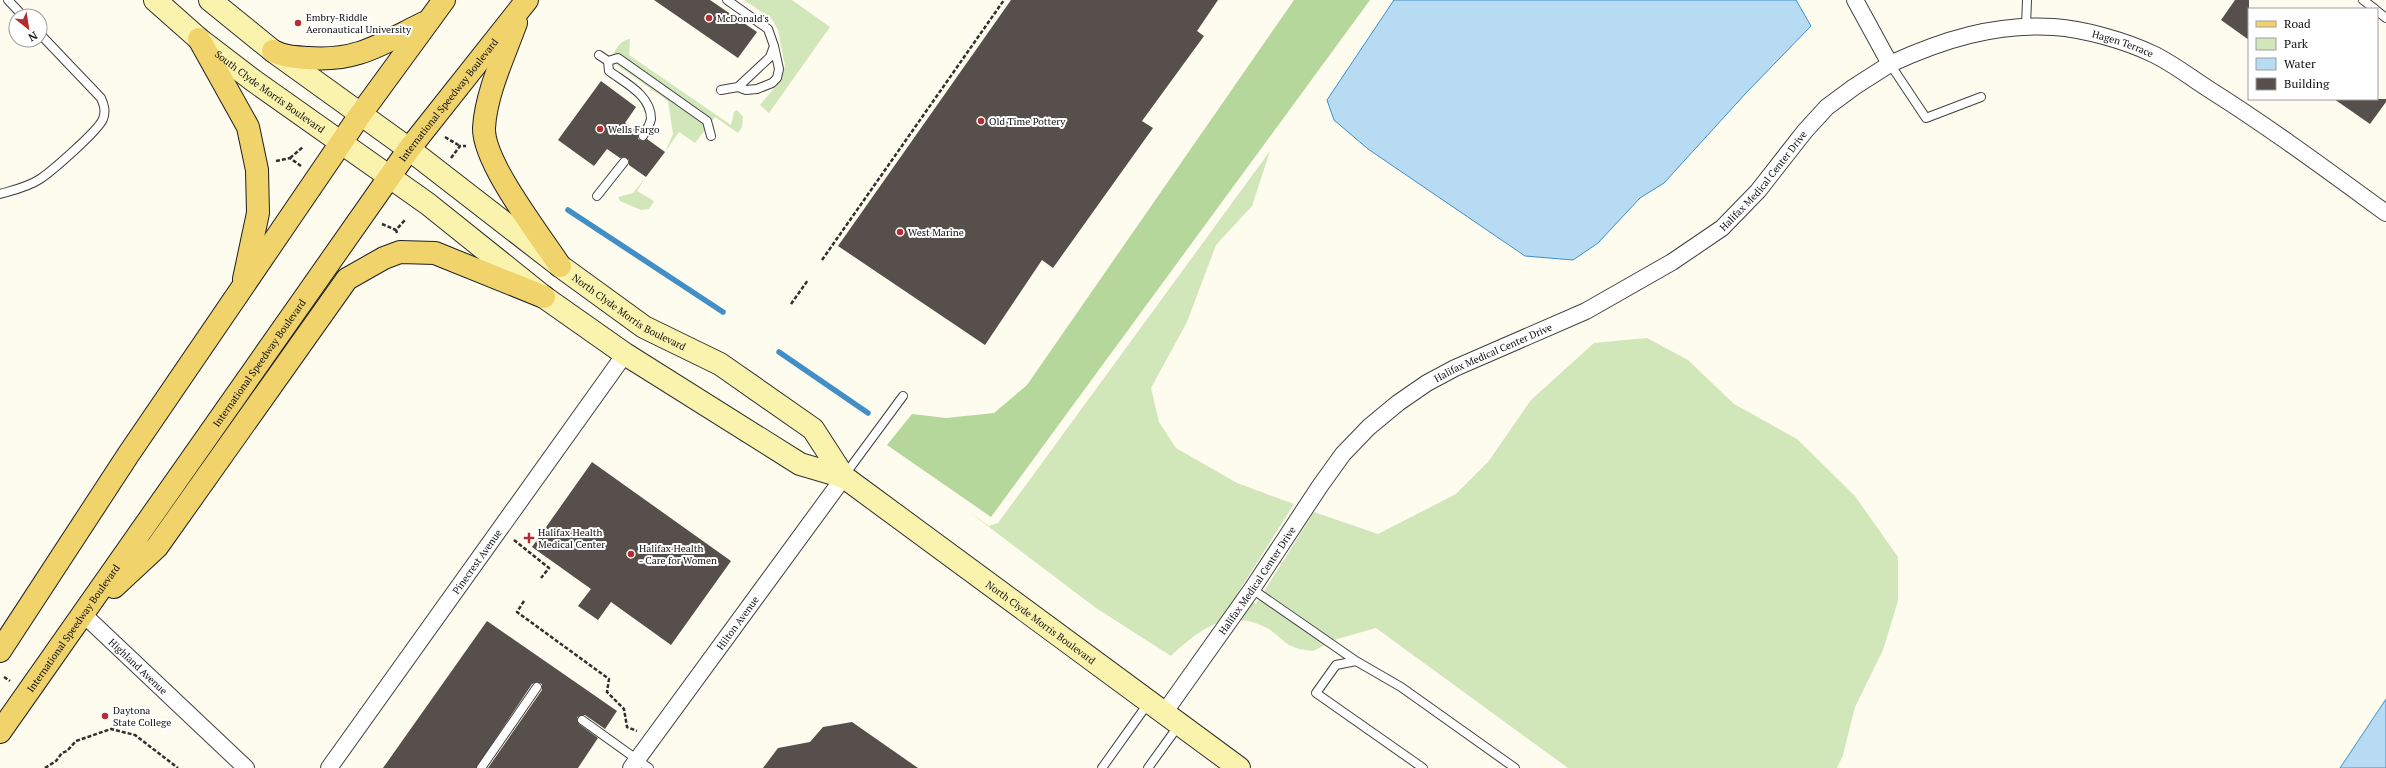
<svg xmlns="http://www.w3.org/2000/svg" width="2386" height="768" font-family="'PT Serif',serif">
<style>
.green{fill:#d1e7ba}
.forest{fill:#b5d79b}
.water{fill:#b7dbf3;stroke:#418fc6}
.lines{fill:none;stroke-linecap:round;stroke-linejoin:round}
.stream{stroke:#418fc6;stroke-width:5.5}
.building{fill:#564f4b}
.service-casing{stroke:#414141;stroke-width:10}
.minor-casing{stroke:#414141;stroke-width:18}
.secondary-casing{stroke:#303030;stroke-width:24}
.primary-casing{stroke:#1f1f1f;stroke-width:24}
.path{stroke:#303030;stroke-width:2.5;stroke-dasharray:4 2;stroke-linecap:butt}
.service{stroke:#fff;stroke-width:8}
.minor{stroke:#fff;stroke-width:16}
.secondary{stroke:#faf3ae;stroke-width:22}
.primary{stroke:#f1d36c;stroke-width:22}
.poi-dot{fill:#b62d31;stroke:#fff;stroke-width:1.5}
.labels{text-anchor:middle;dominant-baseline:central;stroke-width:4;stroke-linejoin:round;paint-order:stroke}
.poi-label{font-size:10px;fill:#0e0e0e;stroke:#fff;text-anchor:start}
.street-label{font-size:10px;fill:#0e0e0e;stroke:#fff}
</style>
<rect width="100%" height="100%" fill="#fefbef"/>
<!-- green -->
<path class="green" d="M744,0H792L830,27L769,113L760,105L781,80L785,66L778,30L772,19Z
M630,39L629,55L731,125L734,112L737,110L743,117L742,127L738,133L715,117L695,143L679,132L665,152L673,134L668,101L610,60C615,51 619,40 630,39Z
M1270,151L1252,206L1216,245L1187,322L1151,388L1159,422L1176,448L1237,483L1294,504L1239,591L1256,604L1314,512L1378,534L1456,494L1488,462L1531,400L1594,343L1647,338L1688,360L1734,404L1797,439L1855,496L1898,557V601L1883,650L1855,707L1843,755L1837,768H1568L1376,628L1337,639L1313,651C1306,650 1296,649 1289,645C1281,640 1274,631 1265,627C1226,608 1199,630 1171,656L1096,608L968,511L989,526L998,523Z
M646,177L637,191L654,201L649,209L641,210L620,201L618,197L633,193Z"/>
<!-- forest -->
<path class="forest" d="M1294,0H1370L991,517L887,445L912,414L946,418L994,413L1027,385Z"/>
<!-- water -->
<path class="water" d="M1394,0H1796L1811,26L1746,93L1664,183L1640,198L1598,243L1573,260L1525,256L1368,149L1334,120L1327,100Z
M2386,699V768H2340Z"/>
<g class="lines">
<!-- stream -->
<path class="stream" d="M568,210L723,312
M779,352L868,413"/>
</g>
<!-- building -->
<path class="building" d="M654,0H710L757,32L738,58Z
M1011,0H1218L1197,31L1204,36L1142,121L1153,128L1053,268L1042,260L985,345L838,246Z
M2235,0H2249V40L2221,20Z
M601,81L636,107L625,123L639,133L638,139L643,141L647,139L665,152L646,177L629,165V160L625,157L620,158L607,149L594,166L558,140Z
M2334,99H2386V102L2370,124Z
M592,462L731,561L671,645L611,602L598,620L578,606L591,589L532,547Z
M487,621L617,711L605,729L585,715L577,717L579,724L598,738L578,768H488L542,690V684L537,682L532,684L476,768H383Z
M852,722L918,768H763L778,748L810,742L823,727Z"/>
<g class="lines">
<defs>
<path id="service" d="M8,0L23,16
M727,0L768,29L774,46L770,57L738,87
M2363,0L2375,9
M2377,11L2386,18
M2026,26L2027,0
M599,55L608,61L609,71C625,83 651,95 651,119C650,124 646,131 643,136
M608,61L618,58L707,121L711,136
M1890,64L1926,118L1981,97
M721,90L738,87L746,90L757,89L772,83L777,78L779,69L774,46
M0,194C14,190 28,187 40,179C52,171 98,131 103,119C106,111 104,105 101,98L40,34
M597,196L624,162
M844,476L903,396
M1252,589L1356,661
M582,720L649,768
M481,768L537,687
M1102,768L1149,702
M1148,768L1179,725
M1423,768L1316,693L1336,665L1356,661L1401,687L1515,768"/>
<g id="minor">
<path id="s1" d="M1855,0L1890,64C1942,40 1996,23 2054,27C2084,29 2126,41 2153,54C2172,63 2190,77 2207,88C2269,127 2327,170 2386,213"/>
<path id="s2" d="M83,614L246,768"/>
<path id="s3" d="M1164,713L1252,589L1320,486L1343,454L1369,427L1398,403L1427,383L1455,368L1586,311L1672,262L1722,228L1758,191L1805,131L1827,107L1854,87L1890,64"/>
<path id="s4" d="M329,768L625,354"/>
<path id="s5" d="M631,768L844,477"/>
</g>
<g id="secondary">
<path id="s6" d="M155,0L199,39L254,81L428,204L544,297L625,354L800,464L844,477L1239,768"/>
<path id="s7" d="M210,0L273,51L409,149L560,266L644,327L720,364L813,429L844,477"/>
</g>
<g id="primary">
<path d="M516,23C504,56 486,93 484,128C483,163 540,235 560,266"/>
<path d="M199,39L248,127L257,170L258,213L244,279"/>
<path d="M273,51C285,57 295,57 308,58C357,62 381,44 424,23"/>
<path d="M114,587L157,547L347,279L384,258L400,252L435,253L544,297"/>
<path d="M0,651L128,455L360,115L444,0"/>
<path id="s8" d="M0,732L409,149L527,0"/>
</g>
</defs>
<!-- service casing -->
<use href="#service" class="service-casing"/>
<!-- minor casing -->
<use href="#minor" class="minor-casing"/>
<!-- secondary casing -->
<use href="#secondary" class="secondary-casing"/>
<!-- primary casing -->
<use href="#primary" class="primary-casing"/>
<!-- path -->
<path class="path" d="M445,137L460,146
M290,158L303,147
M451,158L460,146H466
M276,161L290,158L301,166
M382,224L396,230
M397,233L396,230L405,220
M822,260L1004,0
M791,304L808,280
M514,540L549,568L541,578
M524,601L517,612L609,679L607,692L624,709L627,727L637,731
M4,677L10,681
M45,768L56,761L62,753L67,751L76,741L111,729L135,735L178,768"/>
<!-- service -->
<use href="#service" class="service"/>
<!-- minor -->
<use href="#minor" class="minor"/>
<!-- secondary -->
<use href="#secondary" class="secondary"/>
<!-- primary -->
<use href="#primary" class="primary"/>
</g>
<!-- markers -->
<g class="poi-dot">
<circle cx="709" cy="18" r="4"/>
<circle cx="298" cy="23" r="4"/>
<circle cx="981" cy="121" r="4"/>
<circle cx="600" cy="129" r="4"/>
<circle cx="900" cy="232" r="4"/>
<path d="M527 532h4v4h4v4h-4v4h-4v-4h-4v-4h4z"/>
<circle cx="631" cy="554" r="4"/>
<circle cx="105" cy="716" r="4"/>
</g>
<g class="labels">
<!-- poi labels -->
<g class="poi-label">
<text x="306" y="17">Embry-Riddle<tspan x="306" dy="12">Aeronautical University</tspan></text>
<text x="717" y="18">McDonald's</text>
<text x="989" y="121">Old Time Pottery</text>
<text x="608" y="129">Wells Fargo</text>
<text x="908" y="232">West Marine</text>
<text x="538" y="532">Halifax Health<tspan x="538" dy="12">Medical Center</tspan></text>
<text x="639" y="548">Halifax Health<tspan x="639" dy="12">- Care for Women</tspan></text>
<text x="113" y="710">Daytona<tspan x="113" dy="12">State College</tspan></text>
</g>
<!-- street labels -->
<g class="street-label">
<text stroke="none"><textPath href="#s1" startOffset="314">Hagen Terrace</textPath></text>
<text stroke="none"><textPath href="#s6" startOffset="147">South Clyde Morris Boulevard</textPath></text>
<text stroke="none"><textPath href="#s8" startOffset="775">International Speedway Boulevard</textPath></text>
<text stroke="none"><textPath href="#s3" startOffset="822">Halifax Medical Center Drive</textPath></text>
<text stroke="none"><textPath href="#s7" startOffset="523">North Clyde Morris Boulevard</textPath></text>
<text stroke="none"><textPath href="#s3" startOffset="498">Halifax Medical Center Drive</textPath></text>
<text stroke="none"><textPath href="#s8" startOffset="451">International Speedway Boulevard</textPath></text>
<text stroke="none"><textPath href="#s4" startOffset="254">Pinecrest Avenue</textPath></text>
<text stroke="none"><textPath href="#s3" startOffset="162">Halifax Medical Center Drive</textPath></text>
<text stroke="none"><textPath href="#s5" startOffset="180">Hilton Avenue</textPath></text>
<text stroke="none"><textPath href="#s6" startOffset="1086">North Clyde Morris Boulevard</textPath></text>
<text stroke="none"><textPath href="#s8" startOffset="127">International Speedway Boulevard</textPath></text>
<text stroke="none"><textPath href="#s2" startOffset="76">Highland Avenue</textPath></text>
</g>
</g>
<!-- legend -->
<rect x="2248" y="8" width="130" height="92" fill="#ffffff" stroke="#9f9f9f"/>
<rect x="2256" y="21" width="20" height="6" fill="#f1d36c" stroke="#9f9f9f"/>
<text x="2284" y="28" font-size="12" fill="#0e0e0e">Road</text>
<rect x="2256" y="38" width="20" height="12" fill="#d1e7ba" stroke="#9f9f9f"/>
<text x="2284" y="48" font-size="12" fill="#0e0e0e">Park</text>
<rect x="2256" y="58" width="20" height="12" fill="#b7dbf3" stroke="#9f9f9f"/>
<text x="2284" y="68" font-size="12" fill="#0e0e0e">Water</text>
<rect x="2256" y="78" width="20" height="12" fill="#564f4b" stroke="#9f9f9f"/>
<text x="2284" y="88" font-size="12" fill="#0e0e0e">Building</text>
<!-- north arrow -->
<g transform="translate(28 28) rotate(150)"><circle r="19" fill="#ffffff" stroke="#9f9f9f"/>
<path d="M0-3L7 15L0 10L-7 15Z" fill="#b62d31"/>
<text y="-6" font-size="11" font-weight="bold" text-anchor="middle" fill="#0e0e0e">N</text>
</g>
</svg>
